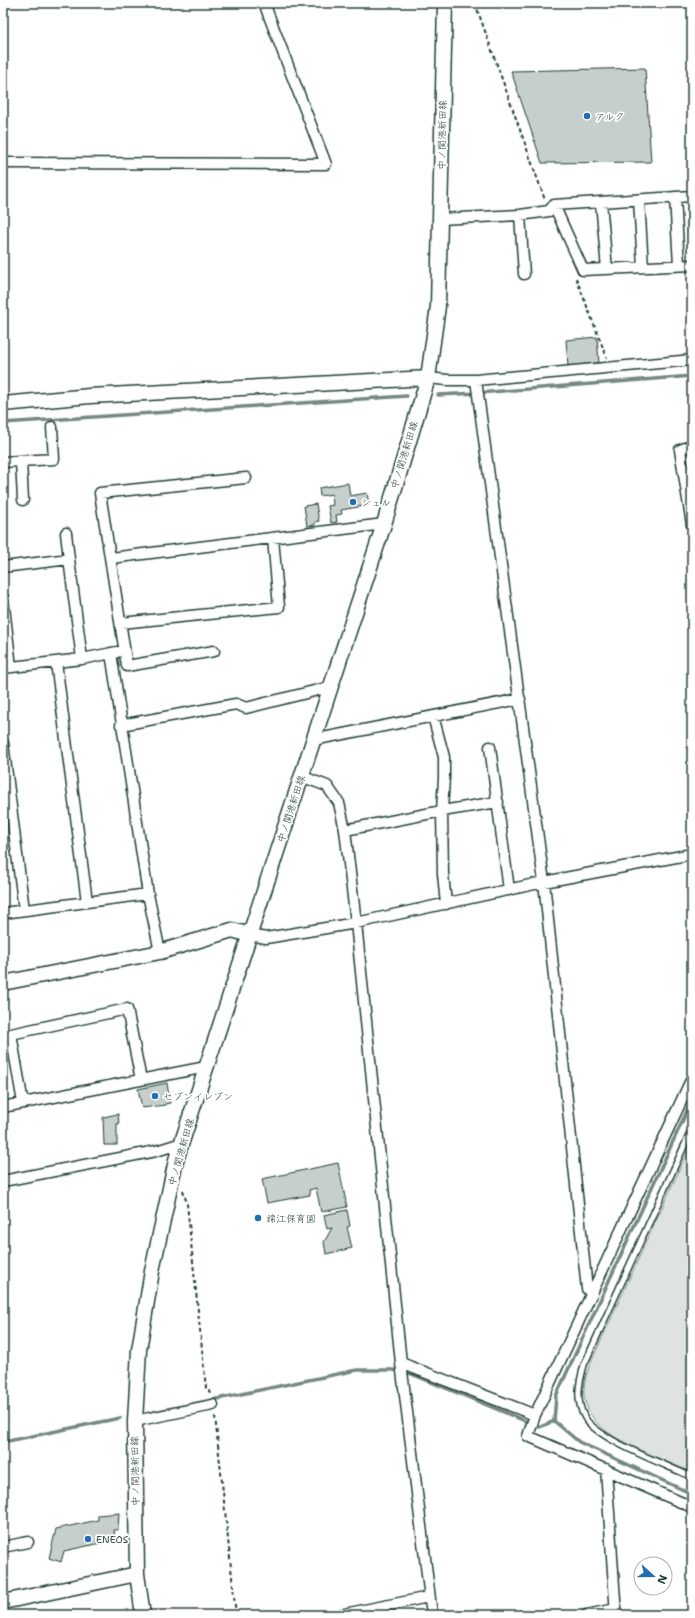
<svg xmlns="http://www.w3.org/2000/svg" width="695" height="1618" font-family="'Shantell Sans','Klee One',sans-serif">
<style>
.green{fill:#dee3e2;stroke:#7e908b}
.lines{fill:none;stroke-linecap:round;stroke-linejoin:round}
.stream{stroke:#758883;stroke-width:3.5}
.building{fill:#c7cfcc;stroke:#1f3d34}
.lane-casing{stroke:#1f3d34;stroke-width:8}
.street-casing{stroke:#1f3d34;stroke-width:13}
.secondary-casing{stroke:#1f3d34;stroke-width:17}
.path{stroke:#1f3d34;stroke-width:2;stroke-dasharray:4 3;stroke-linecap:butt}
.lane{stroke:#fff;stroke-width:5}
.street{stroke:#fff;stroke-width:10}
.secondary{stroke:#fff;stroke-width:14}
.poi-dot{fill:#1f6fb2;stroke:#fff;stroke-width:1.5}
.labels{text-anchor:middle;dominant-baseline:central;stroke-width:3.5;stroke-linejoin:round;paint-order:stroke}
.poi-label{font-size:10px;fill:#1f3d34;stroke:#fff;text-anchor:start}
.street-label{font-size:10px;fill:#1f3d34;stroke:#fff}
</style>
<rect width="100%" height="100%" fill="#fff"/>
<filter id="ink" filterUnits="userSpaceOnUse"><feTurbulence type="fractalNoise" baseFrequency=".025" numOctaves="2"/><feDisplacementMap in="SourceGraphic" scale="8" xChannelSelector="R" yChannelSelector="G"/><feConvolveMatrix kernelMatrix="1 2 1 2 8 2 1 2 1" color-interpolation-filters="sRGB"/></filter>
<g filter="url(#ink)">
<!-- green -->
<path class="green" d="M692,1142V1473C677,1466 662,1460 647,1453C618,1440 581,1424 584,1386C585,1377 589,1368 592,1360Z"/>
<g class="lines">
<!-- stream -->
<path class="stream" d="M438,395L478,393L692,376
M3,423L407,396
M149,1413L357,1370H394L409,1373L540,1427L554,1421
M554,1421L556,1396L692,1100
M554,1421L579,1442L692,1494
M3,1442L120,1418"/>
</g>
<!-- building -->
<path class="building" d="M645,68L651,162L542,163L511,71Z
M597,337L599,363L568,366L566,340Z
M348,483L350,496L367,493L369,505L341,510L342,514L336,515L337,522L331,523L328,506L333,505L332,494L320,496L319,488Z
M316,504L319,521L315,522V525L307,526L304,506Z
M167,1083L170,1103L165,1104V1105L142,1108L138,1089Z
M118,1114L119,1124H117V1145H104L103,1117Z
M338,1163L347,1207L321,1212L316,1188L309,1190L310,1195L267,1203L262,1179Z
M347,1210L350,1226L347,1227L352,1248L326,1254L324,1242L332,1228L327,1229L324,1215Z
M119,1513L118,1530H114L115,1540L64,1551L61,1562L49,1558L56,1529L98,1520V1515Z"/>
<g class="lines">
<defs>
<path id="lane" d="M692,1129L584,1365C579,1383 575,1401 585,1418C598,1440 667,1465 692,1477"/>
<path id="street" d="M3,163L326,164L264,3
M675,197L679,265
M639,200L643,267
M601,202L607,269
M554,205L583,270L692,265
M520,215L524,274
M440,219L520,215L549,211L554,205L692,196
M428,378L447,380H476L692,360
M476,380L544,882L587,1289L592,1294
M692,445L680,450L692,525
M21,461L23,500
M3,462L54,459L52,427
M66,533L69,559
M111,558L384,524
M3,567L69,559L82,659
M3,598L11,667
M121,623L279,607L273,538
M214,651L127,666L100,493L246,478
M111,653L148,894L160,952
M56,662L87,902
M3,668L82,659L117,652
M433,716L444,757V778L442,811L443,874L446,904
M121,725L236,704L246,708L330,687
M313,740L520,699
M3,743L24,910
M490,747L509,890
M301,776L327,786L339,803L345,830L356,923L401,1363L432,1615
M345,830L442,811L498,802
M3,913L148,894
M250,935L266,938L356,923L544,882L692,854
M692,1078L535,1415L528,1436L692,1507
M23,1103L11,1034L127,1009L141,1080
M3,1107L206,1067
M3,1181L156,1151L182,1143
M401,1363L535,1415
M135,1421L213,1405
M606,1469L616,1615
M3,1547L28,1542
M339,1615L429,1597
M586,1615L616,1609"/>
<path id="secondary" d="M3,404L90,396L428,378
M3,983L160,952L232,930L250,935
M3,1602L137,1574
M143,1615L137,1574L135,1421L139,1350L152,1271L176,1160L384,524L428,378L438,306L445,3"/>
</defs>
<!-- lane casing -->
<use href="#lane" class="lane-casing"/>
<!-- street casing -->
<use href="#street" class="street-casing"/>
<!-- secondary casing -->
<use href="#secondary" class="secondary-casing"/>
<!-- path -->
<path class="path" d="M475,3L545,200
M576,278L607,358
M183,1190L187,1204L206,1388L212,1394
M215,1416L236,1615"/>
<!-- lane -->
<use href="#lane" class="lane"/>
<!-- street -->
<use href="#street" class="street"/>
<!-- secondary -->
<use href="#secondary" class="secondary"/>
</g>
</g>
<!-- markers -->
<g class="poi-dot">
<circle cx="587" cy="116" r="4"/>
<circle cx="353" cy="502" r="4"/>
<circle cx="155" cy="1096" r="4"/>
<circle cx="258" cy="1218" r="4"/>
<circle cx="88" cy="1539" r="4"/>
</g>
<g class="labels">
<!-- poi labels -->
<g class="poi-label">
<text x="595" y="116">アルク</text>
<text x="361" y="502">シェル</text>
<text x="163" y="1096">セブンイレブン</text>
<text x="266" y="1218">錦江保育園</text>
<text x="96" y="1539">ENEOS</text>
</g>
<!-- street labels -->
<g class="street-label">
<text transform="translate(442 135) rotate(-89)">中ノ関港新田線</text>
<text transform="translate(404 455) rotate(-73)">中ノ関港新田線</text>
<text transform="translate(291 809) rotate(-72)">中ノ関港新田線</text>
<text transform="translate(181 1152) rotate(-74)">中ノ関港新田線</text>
<text transform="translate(135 1471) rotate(-91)">中ノ関港新田線</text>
</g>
</g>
<!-- margin -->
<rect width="695" height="1618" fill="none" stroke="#fff" stroke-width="16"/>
<rect x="8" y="8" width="679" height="1602" fill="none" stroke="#1f3d34" stroke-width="1.5" filter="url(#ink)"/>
<!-- north arrow -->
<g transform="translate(653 1576) rotate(111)"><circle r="19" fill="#ffffff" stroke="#a5b1ae"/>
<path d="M0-3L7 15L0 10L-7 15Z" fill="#1f6fb2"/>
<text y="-6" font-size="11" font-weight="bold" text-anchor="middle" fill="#1f3d34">N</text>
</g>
</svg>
